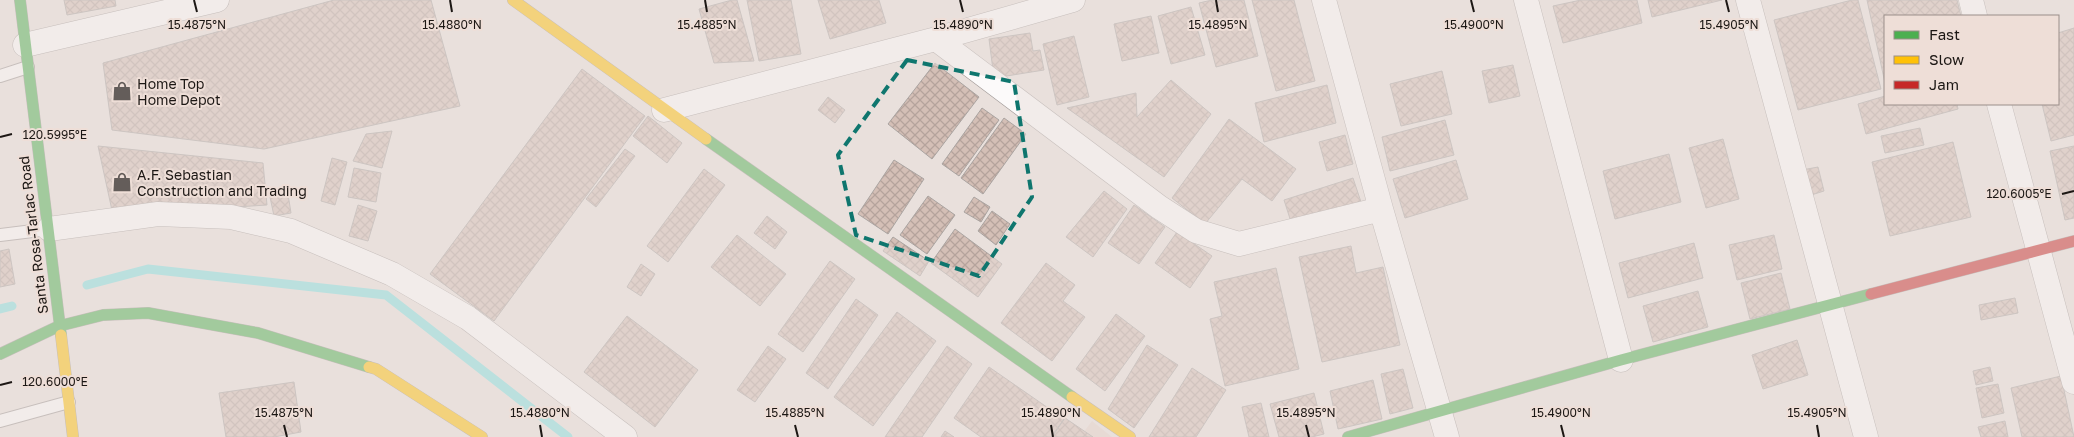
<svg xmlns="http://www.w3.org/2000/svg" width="2074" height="437" font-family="'Golos Text',sans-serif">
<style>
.built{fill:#e4d3cb}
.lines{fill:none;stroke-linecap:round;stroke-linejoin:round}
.stream{stroke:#83dfe1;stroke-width:9}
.building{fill:url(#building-cross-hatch);stroke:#aaa4a1}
.lane-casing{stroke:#9f9896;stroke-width:14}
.street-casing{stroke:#9f9896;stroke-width:25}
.fast-casing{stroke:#9f9896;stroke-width:12}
.slow-casing{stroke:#9f9896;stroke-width:12}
.jam-casing{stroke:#9f9896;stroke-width:12}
.lane{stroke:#fcfafa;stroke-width:12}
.street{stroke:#fcfafa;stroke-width:24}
.fast{stroke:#4caf50;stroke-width:11}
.slow{stroke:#ffc107;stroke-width:11}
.jam{stroke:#c62828;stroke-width:11}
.marked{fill:none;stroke:#0f766e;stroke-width:4;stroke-dasharray:10 6;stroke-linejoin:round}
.ticks{fill:none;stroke:#1c1714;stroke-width:2}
.labels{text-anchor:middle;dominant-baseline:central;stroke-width:4;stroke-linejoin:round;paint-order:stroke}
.poi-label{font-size:14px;fill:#1c1714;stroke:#eeded7;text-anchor:start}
.street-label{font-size:14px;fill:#1c1714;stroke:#eeded7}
.ticks-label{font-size:12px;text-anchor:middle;fill:#1c1714;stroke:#eeded7;stroke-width:4;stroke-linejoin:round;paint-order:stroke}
</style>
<defs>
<pattern id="building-cross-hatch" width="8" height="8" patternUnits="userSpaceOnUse" patternTransform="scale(1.25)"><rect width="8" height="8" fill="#d4bfb6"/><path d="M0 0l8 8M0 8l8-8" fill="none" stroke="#b5a39c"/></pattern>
</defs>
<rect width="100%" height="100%" fill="#e9e0dc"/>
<!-- built -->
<path class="built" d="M1092,421L1112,437H1080Z"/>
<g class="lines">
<!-- stream -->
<path class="stream" d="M87,285L148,269L386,295L568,437
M0,309L12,306"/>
</g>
<!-- building -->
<path class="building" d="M64,0H115L116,6L67,15Z
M334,0H431L460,106L264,149L112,130L103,63Z
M732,0H737L754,61L714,63L699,9Z
M747,0H791L801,54L759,61Z
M818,0H879L886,23L830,39Z
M1212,0H1244L1258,56L1216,67L1199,3Z
M1252,0H1294L1315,81L1276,91Z
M1581,0H1637L1642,23L1563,43L1553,6Z
M1648,0H1722L1652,17Z
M1852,0H1858L1881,89L1798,110L1774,20Z
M1867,0H1957L1961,16H1885V83Z
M1191,7L1205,55L1171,64L1158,16Z
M1151,16L1159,53L1122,61L1114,24Z
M2074,28V135L2051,141L2042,104H2058V33Z
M1030,33L1033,51L1040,50L1044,70L994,78L989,39Z
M1074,36L1089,97L1057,105L1043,44Z
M935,63L979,97L932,159L888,124Z
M1513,65L1520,96L1489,103L1482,71Z
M582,69L645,116L494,321L430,274Z
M1442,71L1452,114L1401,126L1390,84Z
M1171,80L1211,114L1164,177L1067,108L1136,93L1137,117Z
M1327,85L1336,123L1264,142L1255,103Z
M1885,96V104H1957L1958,109L1866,134L1858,104Z
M828,97L845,110L835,123L818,110Z
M982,108L999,120L959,176L942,164Z
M648,116L682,143L667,163L633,136Z
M1004,118L1026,134L983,194L961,178Z
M1229,119L1296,169L1272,201L1242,179L1205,224L1172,198Z
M1445,120L1454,155L1390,171L1382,137Z
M1920,128L1924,145L1885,153L1881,136Z
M392,131L382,168L353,161L366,134Z
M1345,135L1353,164L1327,171L1319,142Z
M1723,139L1739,199L1706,208L1689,148Z
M1953,142L1971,217L1890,236L1872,162Z
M98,146L263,163L267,205L113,215Z
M2074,146V218L2065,220L2050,151Z
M625,149L635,156L596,207L586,199Z
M1669,154L1681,202L1615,219L1603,171Z
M332,158L347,162L335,205L321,201Z
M894,160L924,179L888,234L858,214Z
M1456,160L1468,199L1405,218L1393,179Z
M1818,167L1824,191L1808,196L1802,170Z
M354,168L381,173L376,202L348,197Z
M704,169L725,185L668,262L647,246Z
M1353,178L1361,202L1292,225L1284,200Z
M1104,191L1127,209L1093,257L1066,237Z
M288,194L291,213L274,216L270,197Z
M928,196L955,215L927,254L900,235Z
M974,197L990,207L981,222L964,212Z
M358,205L377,211L368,241L349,236Z
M1134,205L1165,227L1139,264L1108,243Z
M992,211L1010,224L996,245L978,231Z
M767,216L787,232L775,249L754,233Z
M955,229L1002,264L978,297L931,263Z
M1177,232L1212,256L1190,288L1155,263Z
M737,235L786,274L760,306L711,267Z
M1774,235L1782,269L1737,280L1729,245Z
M893,237L929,261L920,276L883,251Z
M1694,243L1703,278L1628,298L1619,263Z
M1351,246L1356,273L1383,267L1400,345L1322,362L1299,257Z
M9,249L15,284L0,287V251Z
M830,261L855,279L803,352L778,334Z
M1046,263L1075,285L1063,301L1085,317L1052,361L1001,323Z
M641,264L655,274L641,296L627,287Z
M1276,268L1299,369L1225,386L1210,319L1222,316L1214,282Z
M1781,273L1790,309L1750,319L1741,283Z
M1698,291L1708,327L1653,342L1643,306Z
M2015,298L2018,313L1981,320L1979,305Z
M856,299L878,315L828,389L806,373Z
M897,312L936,341L873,426L834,397Z
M1116,314L1145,336L1105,391L1076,369Z
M627,316L698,370L655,427L584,372Z
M1797,340L1808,375L1763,389L1752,355Z
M1147,345L1178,365L1134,428L1108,409Z
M768,346L786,359L755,402L737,390Z
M947,346L972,364L922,437H885Z
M989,367L1064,419L1051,437H981L954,418Z
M1990,367L1993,381L1976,385L1973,371Z
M1192,368L1226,390L1196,437H1149Z
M1403,369L1413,408L1390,414L1381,374Z
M2061,376L2074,437H2022L2011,388Z
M1373,380L1382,419L1338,429L1330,391Z
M294,382L301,432L274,437H226L219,393Z
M1998,384L2004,413L1982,418L1976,388Z
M1314,393L1324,434L1312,437H1279L1270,404Z
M1261,403L1269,437H1249L1242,407Z
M1065,418L1093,437H1052Z
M2005,421L2008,437H1981L1978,427Z
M945,431L954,437H941Z"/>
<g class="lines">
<defs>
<path id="lane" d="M0,76L28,67
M0,235L49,229
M0,421L69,402"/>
<path id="street" d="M1324,0L1381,209L1447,437
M1526,0L1621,360
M1748,0L1866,437
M1971,0L1975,16
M936,39L1159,207L1196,231L1239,244L1381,209
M25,45L217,0
M1999,104L2074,382
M664,110L936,39L1073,0
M49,229L158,214L231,217L291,231L392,274L468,318L625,437"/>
<path id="fast" d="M20,0L61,335
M706,139L1072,397
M0,354L59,326L103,315L148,313L258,333L369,367
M1348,437L1621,360L1871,294"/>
<path id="slow" d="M513,0L706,139
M61,335L73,437
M369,367L376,369L482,437
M1072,397L1130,437"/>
<path id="jam" d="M1871,294L2074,241"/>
</defs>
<!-- lane casing -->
<use href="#lane" class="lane-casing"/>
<!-- street casing -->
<use href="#street" class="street-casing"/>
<!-- fast casing -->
<use href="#fast" class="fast-casing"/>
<!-- slow casing -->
<use href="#slow" class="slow-casing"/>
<!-- jam casing -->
<use href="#jam" class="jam-casing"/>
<!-- lane -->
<use href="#lane" class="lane"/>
<!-- street -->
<use href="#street" class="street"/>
<!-- fast -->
<use href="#fast" class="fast"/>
<!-- slow -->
<use href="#slow" class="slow"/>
<!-- jam -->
<use href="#jam" class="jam"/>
</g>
<!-- marked area -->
<path d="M0 0H2074V437H0ZM907,60L1014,82L1032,197L979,276L856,235L838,155Z" fill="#e9e0dc" fill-opacity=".55" fill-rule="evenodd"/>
<path class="marked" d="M907,60L1014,82L1032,197L979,276L856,235L838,155Z"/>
<!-- ticks -->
<path class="ticks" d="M194,0L197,12M450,0L452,12M705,0L707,12M960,0L963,12M1216,0L1218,12M1471,0L1474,12M1726,0L1729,12M0,137L12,134M2062,194L2074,191M0,385L12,382M284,425L287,437M540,425L542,437M795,425L798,437M1051,425L1053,437M1306,425L1309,437M1561,425L1564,437M1817,425L1819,437"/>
<!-- icons -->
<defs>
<symbol id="shop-bare" viewBox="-9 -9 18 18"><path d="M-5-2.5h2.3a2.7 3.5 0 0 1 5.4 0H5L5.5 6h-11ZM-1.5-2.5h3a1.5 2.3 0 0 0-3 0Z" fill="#645d5a" stroke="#eeded7" stroke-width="2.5" paint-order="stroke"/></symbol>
</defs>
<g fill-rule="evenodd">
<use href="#shop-bare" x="108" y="77" width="28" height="28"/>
<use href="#shop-bare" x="108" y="168" width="28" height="28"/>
</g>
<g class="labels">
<!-- poi labels -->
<g class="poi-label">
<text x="137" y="83">Home Top<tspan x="137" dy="16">Home Depot</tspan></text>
<text x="137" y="174">A.F. Sebastian<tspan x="137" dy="16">Construction and Trading</tspan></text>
</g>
<!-- street labels -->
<g class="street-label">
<text transform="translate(33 235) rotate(-97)">Santa Rosa-Tarlac Road</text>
</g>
</g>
<g class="ticks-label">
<text x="197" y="29">15.4875°N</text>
<text x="452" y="29">15.4880°N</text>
<text x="707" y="29">15.4885°N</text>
<text x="963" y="29">15.4890°N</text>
<text x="1218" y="29">15.4895°N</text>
<text x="1474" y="29">15.4900°N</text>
<text x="1729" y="29">15.4905°N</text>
<text x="55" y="139">120.5995°E</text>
<text x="2019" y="198">120.6005°E</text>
<text x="55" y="386">120.6000°E</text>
<text x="284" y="417">15.4875°N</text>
<text x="540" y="417">15.4880°N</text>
<text x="795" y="417">15.4885°N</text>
<text x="1051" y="417">15.4890°N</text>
<text x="1306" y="417">15.4895°N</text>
<text x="1561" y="417">15.4900°N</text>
<text x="1817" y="417">15.4905°N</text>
</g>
<!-- legend -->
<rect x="1884" y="15" width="175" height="90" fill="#eeded7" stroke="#9a8e89"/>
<rect x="1894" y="31" width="25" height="8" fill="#4caf50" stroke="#9a8e89"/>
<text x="1929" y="40" font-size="15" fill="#1c1714">Fast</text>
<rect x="1894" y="56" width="25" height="8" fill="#ffc107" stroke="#9a8e89"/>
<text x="1929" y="65" font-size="15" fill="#1c1714">Slow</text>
<rect x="1894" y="81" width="25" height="8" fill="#c62828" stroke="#9a8e89"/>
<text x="1929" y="90" font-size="15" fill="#1c1714">Jam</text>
</svg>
